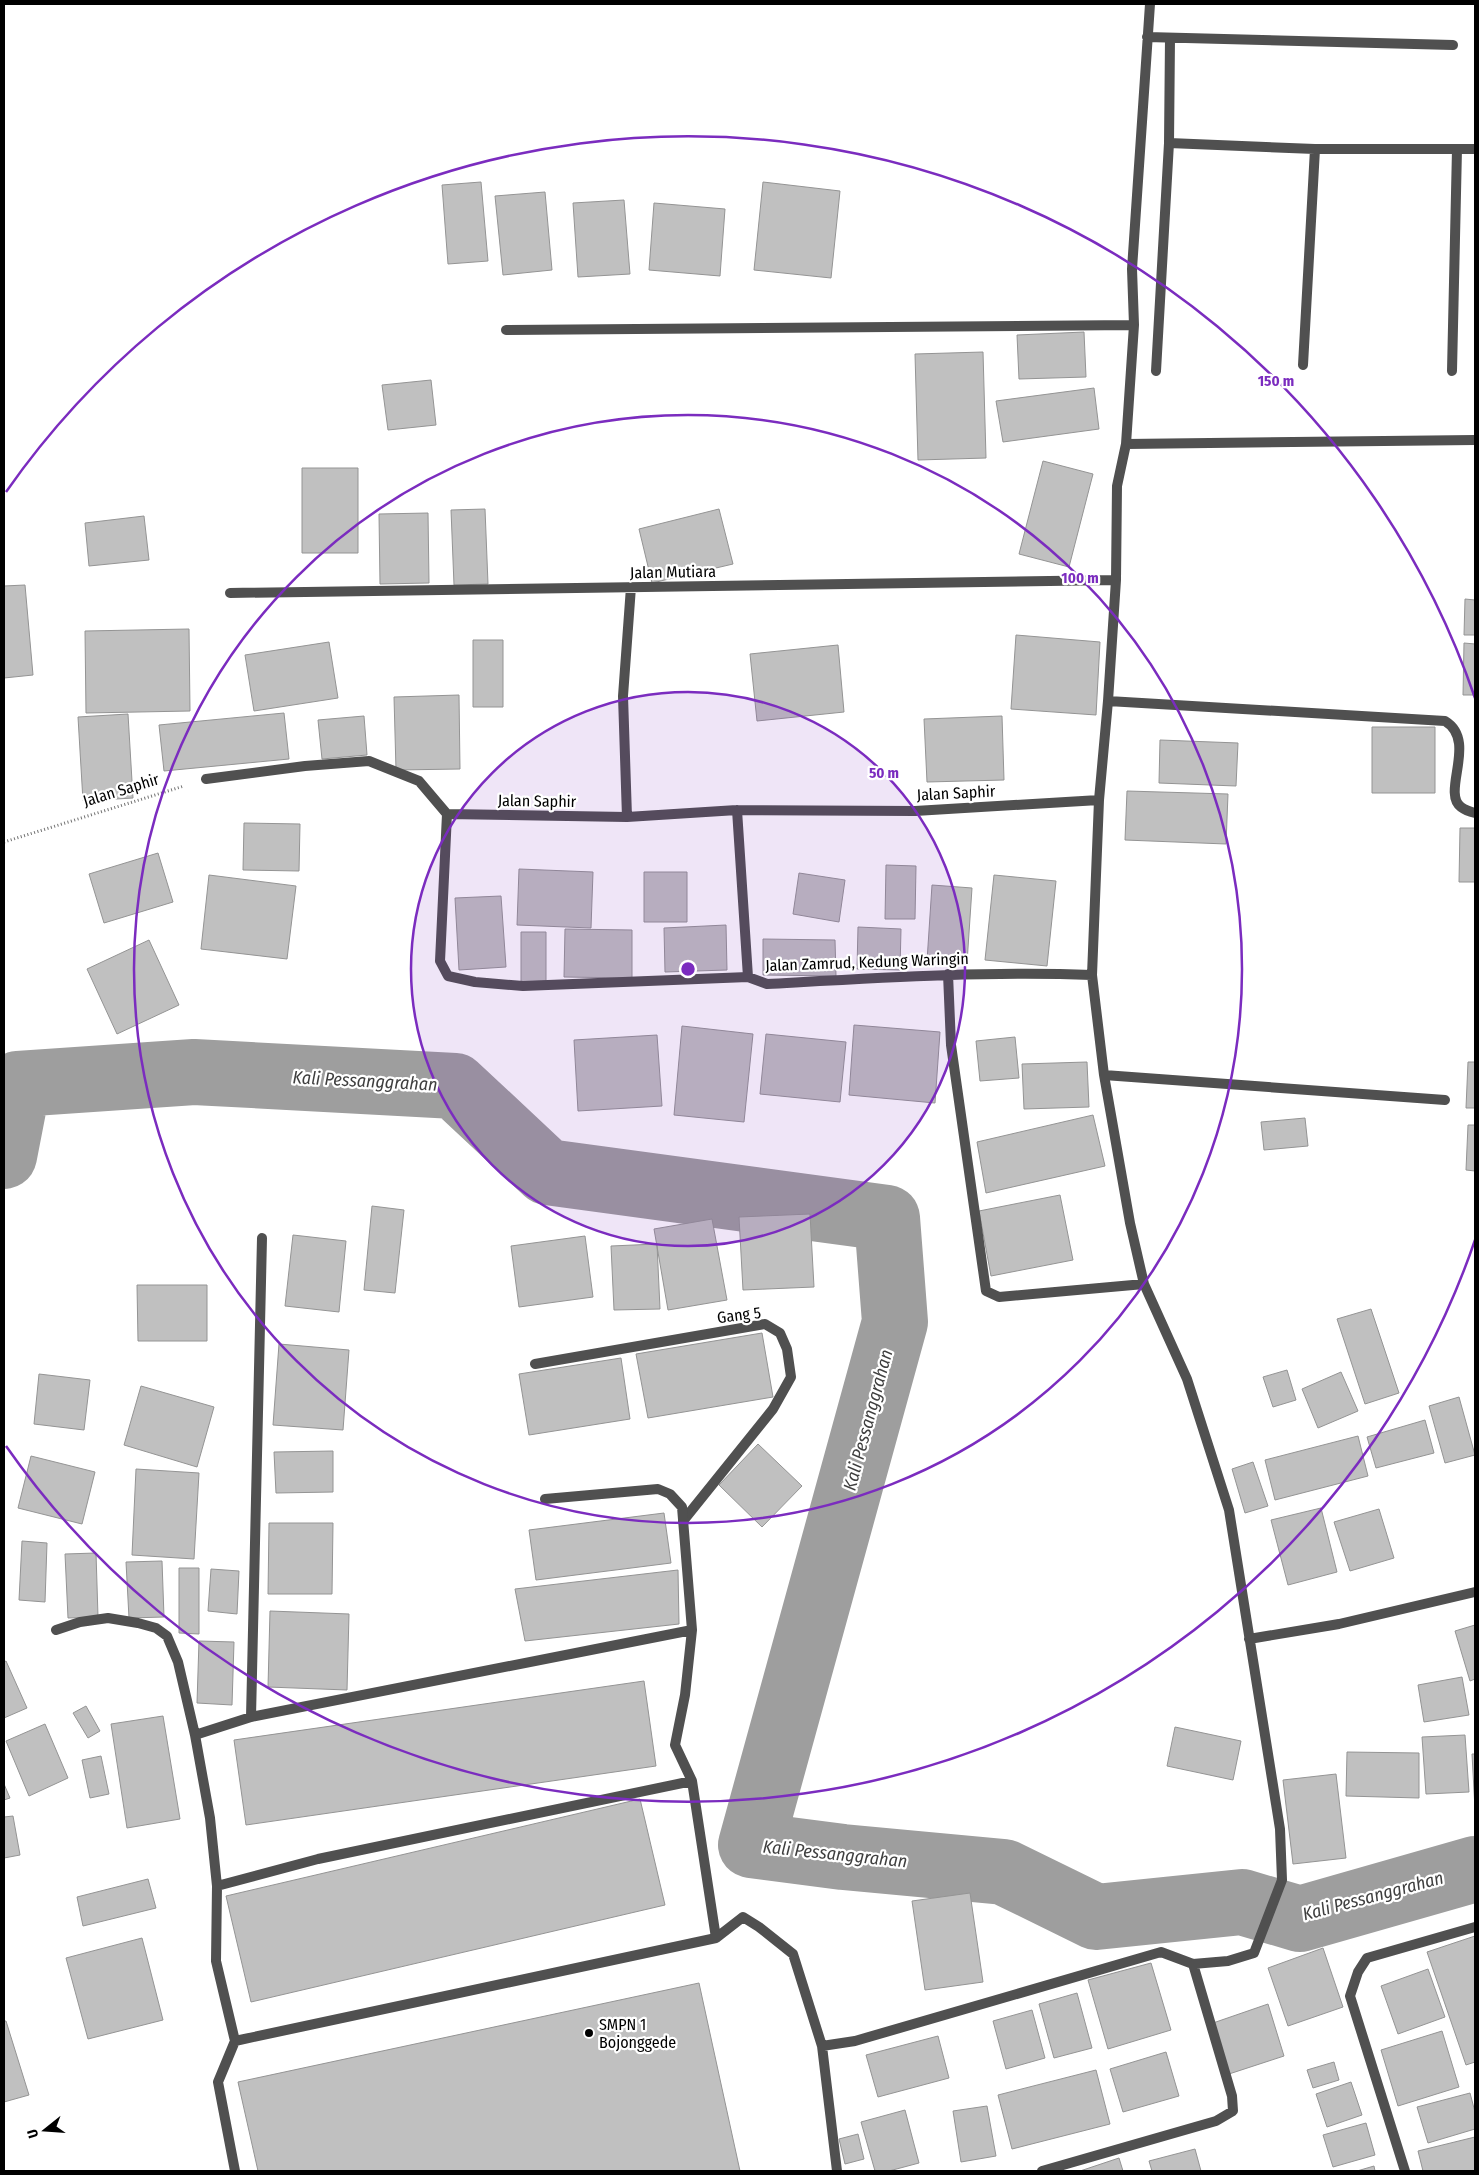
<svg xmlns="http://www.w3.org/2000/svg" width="1479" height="2175" font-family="'Fira Sans Condensed',sans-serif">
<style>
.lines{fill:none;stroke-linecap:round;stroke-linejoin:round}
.river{stroke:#9e9e9e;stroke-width:66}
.building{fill:#c0c0c0;stroke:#949494}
.path{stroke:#727272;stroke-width:3;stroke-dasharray:1 2.5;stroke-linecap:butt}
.lane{stroke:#505050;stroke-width:10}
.street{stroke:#505050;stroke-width:10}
.ring{fill:none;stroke:#7b2cbf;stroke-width:2.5}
.poi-dot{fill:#000;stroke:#fff;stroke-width:2}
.labels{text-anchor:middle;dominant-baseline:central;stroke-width:4.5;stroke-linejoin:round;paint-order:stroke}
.street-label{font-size:16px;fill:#000;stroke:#fff}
.poi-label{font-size:16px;fill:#000;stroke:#fff;text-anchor:start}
.water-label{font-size:18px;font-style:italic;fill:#3f3f3f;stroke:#fff}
.centre{fill:#7b2cbf;stroke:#fff;stroke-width:2.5}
.ring-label{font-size:15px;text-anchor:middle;font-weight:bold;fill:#7b2cbf;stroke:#fff;stroke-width:4.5;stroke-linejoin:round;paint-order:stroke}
</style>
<rect width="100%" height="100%" fill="#fff"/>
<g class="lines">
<!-- river -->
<path class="river" d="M4,1156L18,1084L194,1072L455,1086L547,1172L887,1218L895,1322L751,1845L843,1857L1004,1872L1096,1917L1242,1902L1300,1919L1475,1869"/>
</g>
<!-- building -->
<path class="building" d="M481,182L488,261L448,264L442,185Z
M763,182L840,191L831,278L754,270Z
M545,192L552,270L503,275L495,196Z
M624,200L630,274L578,277L573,203Z
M654,203L725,209L720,276L649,270Z
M1084,332L1086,377L1019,379L1017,335Z
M983,352L986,458L918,460L915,354Z
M431,380L436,425L388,430L382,385Z
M1094,388L1099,429L1003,442L996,401Z
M1043,461L1093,474L1069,567L1019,554Z
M302,468H358V553H302Z
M485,509L488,584L454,585L451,510Z
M719,509L733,564L652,583L639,529Z
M428,513L429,583L380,584L379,514Z
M144,516L149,560L89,566L85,523Z
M25,585L33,675L4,678V586Z
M1465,599L1475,600V635H1464Z
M189,629L190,711L86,713L85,631Z
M1016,635L1100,642L1096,715L1011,709Z
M473,640H503V707H473Z
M329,642L338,698L254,711L245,655Z
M1464,643L1475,644V695H1463Z
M838,645L844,712L757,721L750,654Z
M459,695L460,769L396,770L394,697Z
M284,713L289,759L164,771L159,725Z
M128,714L133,798L83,801L78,717Z
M364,716L367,755L322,759L318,720Z
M1002,716L1004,780L927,782L924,719Z
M1372,727H1435V793H1372Z
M1160,740L1238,743L1236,786L1159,783Z
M1127,791L1228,794L1226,844L1125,840Z
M244,823L300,824L299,871L243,870Z
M1460,828H1475V882H1459Z
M158,853L173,902L104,923L89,874Z
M886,865L916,866L915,919H885Z
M519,869L593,872L591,928L517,925Z
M644,872H687V922H644Z
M799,873L845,880L839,922L793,914Z
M209,875L296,886L287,959L201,949Z
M994,875L1056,881L1047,966L985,960Z
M932,885L972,888L967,963L927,961Z
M501,896L506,967L459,970L455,898Z
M726,925L727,970L665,972L664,928Z
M858,927L901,929L900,970L857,969Z
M565,929L632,930V978L564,977Z
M521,932H546V981L521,982Z
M763,939L835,940L836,976L763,975Z
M149,940L179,1005L117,1034L87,969Z
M854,1025L940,1032L935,1103L849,1095Z
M682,1026L753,1034L744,1122L674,1115Z
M766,1034L846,1042L840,1102L760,1094Z
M657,1035L662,1106L578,1111L574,1040Z
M1015,1037L1019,1078L980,1081L976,1041Z
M1087,1062L1089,1107L1024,1109L1022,1064Z
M1468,1062H1475V1108H1466Z
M1093,1115L1105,1166L986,1193L977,1142Z
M1305,1118L1308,1146L1264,1150L1261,1122Z
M1468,1125H1475V1171L1466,1170Z
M1060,1195L1073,1260L991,1276L979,1211Z
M372,1206L404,1210L395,1293L364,1290Z
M810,1214L814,1287L743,1290L739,1217Z
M712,1219L727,1300L668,1310L654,1229Z
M293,1235L346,1241L339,1312L285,1306Z
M585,1236L593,1297L519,1307L511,1246Z
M657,1244L660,1309L614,1310L611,1246Z
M137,1285H207V1341H138Z
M1371,1309L1399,1393L1365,1404L1337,1319Z
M762,1333L773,1397L648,1418L636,1354Z
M279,1344L349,1350L343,1430L273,1425Z
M621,1358L630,1419L529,1435L519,1374Z
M1287,1370L1296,1400L1273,1407L1263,1377Z
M1341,1372L1358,1411L1318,1428L1302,1389Z
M39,1374L90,1380L84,1430L34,1424Z
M141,1386L214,1407L197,1467L124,1445Z
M1459,1397L1475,1455L1445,1463L1429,1406Z
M1425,1420L1434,1453L1376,1468L1367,1437Z
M1358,1436L1368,1476L1275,1500L1265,1460Z
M758,1444L802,1486L762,1527L719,1485Z
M333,1451V1492L276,1493L274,1452Z
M31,1456L95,1472L82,1524L18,1508Z
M1253,1462L1268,1506L1245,1513L1232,1469Z
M136,1469L199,1473L194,1559L132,1555Z
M1321,1508L1337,1572L1288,1585L1271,1520Z
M1379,1509L1394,1558L1350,1571L1334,1522Z
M664,1513L671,1563L536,1580L529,1530Z
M269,1523H333L332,1594H268Z
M22,1541L47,1543L45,1602L19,1600Z
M96,1553L98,1617L68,1618L65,1554Z
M162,1561L164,1617L129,1618L126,1562Z
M179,1568H199V1634L179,1633Z
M211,1569L239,1571L237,1614L208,1611Z
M678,1570L679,1624L525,1641L515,1589Z
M270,1611L349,1614L347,1690L268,1687Z
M1475,1625V1679L1470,1681L1455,1631Z
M199,1641L234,1642L232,1705L197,1703Z
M6,1661L27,1708L4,1718V1662Z
M1462,1677L1469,1715L1424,1722L1418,1685Z
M644,1681L656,1766L246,1825L234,1740Z
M86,1706L100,1731L88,1738L73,1713Z
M163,1716L180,1819L127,1828L111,1724Z
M45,1724L68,1778L29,1796L6,1741Z
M1175,1727L1241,1741L1233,1780L1167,1766Z
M1465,1735L1469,1792L1426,1794L1422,1737Z
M1347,1752L1419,1753V1798L1346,1796Z
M1472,1754H1475V1809Z
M101,1756L109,1794L90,1798L82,1760Z
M1336,1774L1346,1858L1293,1864L1283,1780Z
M4,1784L10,1798L4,1800Z
M640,1799L665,1905L251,2002L226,1896Z
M13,1816L20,1855L4,1858V1817Z
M148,1879L156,1908L83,1926L77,1897Z
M970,1893L983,1982L925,1990L912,1901Z
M1475,1936V2062L1466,2065L1427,1952Z
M142,1938L163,2020L88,2039L66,1958Z
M1323,1948L1343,2007L1288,2026L1268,1968Z
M1151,1963L1171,2030L1108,2049L1088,1980Z
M1428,1969L1445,2017L1398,2034L1381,1986Z
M699,1983L740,2171H258L238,2082Z
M1077,1993L1092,2048L1054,2058L1039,2004Z
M1268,2004L1284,2056L1229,2074L1213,2023Z
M1032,2010L1045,2058L1006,2069L993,2021Z
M4,2021H6L29,2095L4,2102Z
M1442,2031L1459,2087L1398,2106L1381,2050Z
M938,2036L949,2078L878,2097L866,2055Z
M1166,2052L1179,2096L1123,2112L1110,2069Z
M1334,2062L1339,2080L1313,2088L1307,2070Z
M1096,2070L1110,2124L1012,2149L998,2095Z
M1351,2082L1362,2115L1327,2127L1316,2094Z
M1470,2093L1475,2112V2129L1428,2143L1417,2107Z
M987,2106L996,2156L961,2162L953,2111Z
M905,2110L919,2163L889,2171H875L861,2122Z
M1366,2123L1375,2155L1333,2167L1323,2135Z
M858,2134L864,2159L845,2164L839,2139Z
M1475,2137V2171H1423L1418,2151Z
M1195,2149L1201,2171H1152L1149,2161Z
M1119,2158L1123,2171H1080Z
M1374,2166L1375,2171H1357Z"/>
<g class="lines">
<!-- path -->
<path class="path" d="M4,842L184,786"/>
<!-- lane -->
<path class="lane" d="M535,1364L765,1324L780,1333L787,1349L791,1377L773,1409L683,1521"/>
<!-- street -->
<path class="street" d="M1150,4L1132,269L1134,325L1126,444L1117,486L1116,580L1108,701L1099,800L1092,975L1104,1075L1130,1223L1144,1284L1187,1379L1229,1510L1280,1829L1282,1880L1254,1953L1228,1961L1193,1964
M1147,37L1453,45
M1170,38L1169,143L1315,149H1475
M506,330L1134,325
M1303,365L1315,149
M1156,371L1169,143
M1452,371L1457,149
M1126,444L1475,440
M230,593L1116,580
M1108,701L1445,721C1478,741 1441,792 1461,807C1465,810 1471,812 1475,813
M206,779L305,766L369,761L419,781L447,814L627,817L737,810L915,811L1099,800
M737,810L748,977
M447,814L440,961L448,976L475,982L523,986L748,977L767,984C876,978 984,971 1092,975
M627,817L623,696L631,587
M948,974L951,1045L986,1291L999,1297L1144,1284
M1104,1075L1445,1100
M545,1499L658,1489L670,1494L682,1507L692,1630L685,1695L675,1745L692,1781L716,1938
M56,1630L80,1622L108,1618L138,1623L156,1628L167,1636L178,1662L195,1735L210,1818L217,1886L216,1961L235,2041L218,2082L235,2171
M1249,1639L1339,1624L1475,1592
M251,1717L262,1238
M195,1735L251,1717L692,1630
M217,1886L318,1859L692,1781
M235,2041L716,1938L743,1917L759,1927L793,1954L822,2046L837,2171
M822,2046L855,2041L1161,1952L1193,1964L1232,2096L1233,2111L1216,2121L1042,2171
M1405,2171L1350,1996L1358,1972L1367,1958L1475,1927"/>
</g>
<!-- distance rings -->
<circle cx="688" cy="969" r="277" fill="#7b2cbf" fill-opacity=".12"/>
<g class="ring">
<circle cx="688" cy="969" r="277"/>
<circle cx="688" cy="969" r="554"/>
<path d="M1475 1240A832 832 0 0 1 6 1446M6 492A832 832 0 0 1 1475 698"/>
</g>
<!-- markers -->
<circle class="poi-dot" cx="589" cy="2033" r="5"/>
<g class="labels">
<!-- street labels -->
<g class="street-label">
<text transform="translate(673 572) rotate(-1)">Jalan Mutiara</text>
<text transform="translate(121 790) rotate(-17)">Jalan Saphir</text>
<text transform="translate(956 793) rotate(-3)">Jalan Saphir</text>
<text transform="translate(537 801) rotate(1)">Jalan Saphir</text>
<text transform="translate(867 962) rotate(-2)">Jalan Zamrud, Kedung Waringin</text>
<text transform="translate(739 1315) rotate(-7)">Gang 5</text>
</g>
<!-- poi labels -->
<g class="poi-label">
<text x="599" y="2024">SMPN 1<tspan x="599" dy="18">Bojonggede</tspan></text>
</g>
<!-- water labels -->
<g class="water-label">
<text transform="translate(365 1081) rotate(3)">Kali Pessanggrahan</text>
<text transform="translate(868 1420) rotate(-75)">Kali Pessanggrahan</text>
<text transform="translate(835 1854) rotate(6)">Kali Pessanggrahan</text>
<text transform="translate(1373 1896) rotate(-15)">Kali Pessanggrahan</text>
</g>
</g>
<circle cx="688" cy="969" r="8" class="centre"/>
<g class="ring-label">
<text x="1276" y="386">150 m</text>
<text x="1080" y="583">100 m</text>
<text x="884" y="778">50 m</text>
</g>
<!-- border -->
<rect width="1479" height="2175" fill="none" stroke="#000000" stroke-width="10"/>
<!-- north arrow -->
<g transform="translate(45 2130) rotate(253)" stroke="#ffffff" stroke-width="4" paint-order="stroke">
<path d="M0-4L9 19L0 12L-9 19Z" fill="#000000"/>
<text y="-8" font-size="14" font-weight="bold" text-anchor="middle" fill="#000000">U</text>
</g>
</svg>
